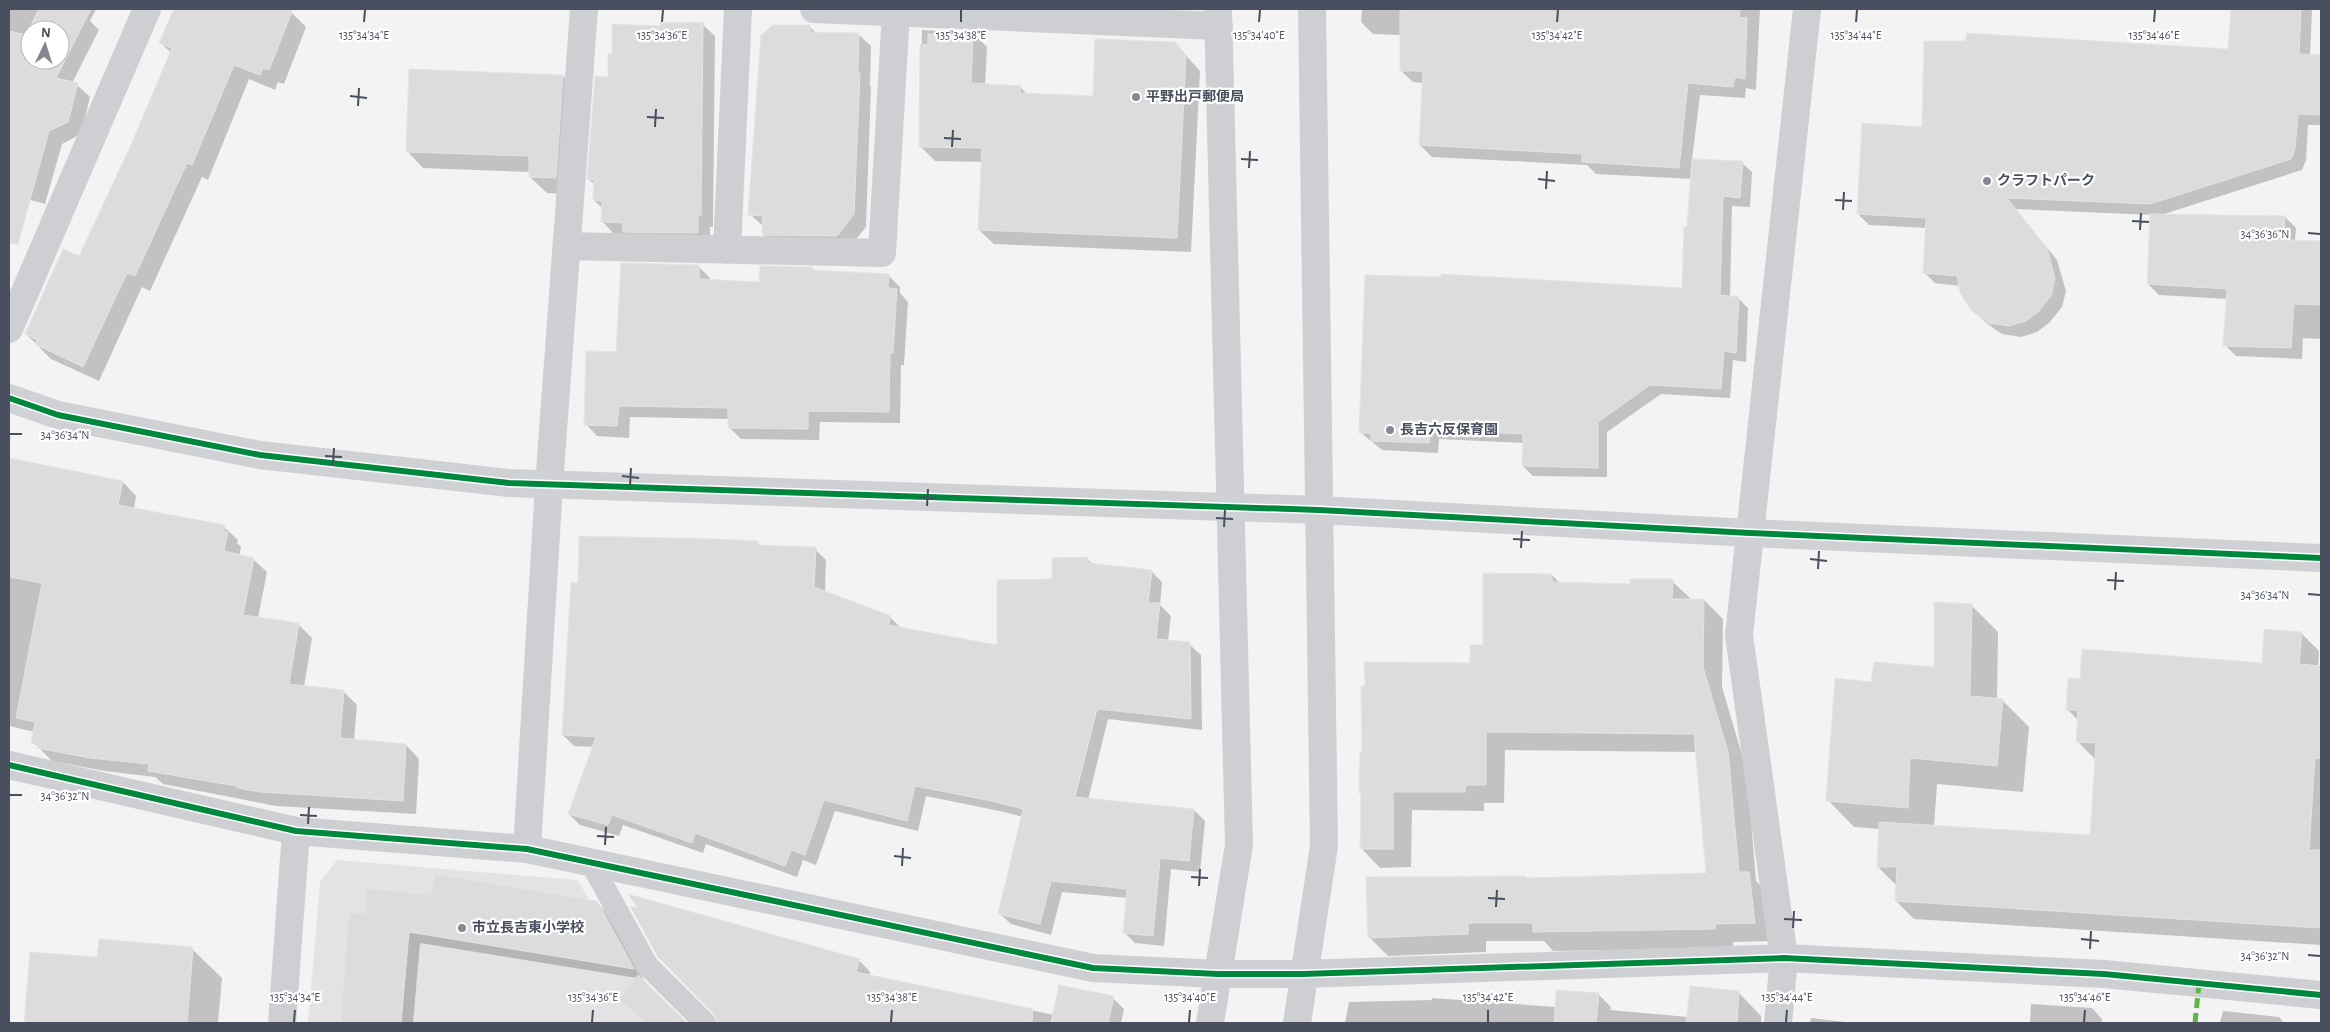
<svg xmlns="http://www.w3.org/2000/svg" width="2330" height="1032" font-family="'Alegreya Sans','Noto Sans JP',sans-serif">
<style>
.education{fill:#e4e3e3}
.shadow{fill:#0003;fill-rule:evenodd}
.building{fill:#dcdcdd;stroke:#e4e4e6;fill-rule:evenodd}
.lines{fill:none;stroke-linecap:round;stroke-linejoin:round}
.lane{stroke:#cecfd3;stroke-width:22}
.street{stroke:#cecfd3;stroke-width:28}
.secondary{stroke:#d0d1d4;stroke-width:28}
.quiet{stroke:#58b947;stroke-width:5;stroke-dasharray:10 5;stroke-linecap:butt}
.cycleway-casing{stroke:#fff;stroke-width:9}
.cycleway{stroke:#00873e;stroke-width:6}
.ticks{fill:none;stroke:#4a4f5f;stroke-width:2}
.poi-dot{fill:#858893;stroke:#fff;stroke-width:2}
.labels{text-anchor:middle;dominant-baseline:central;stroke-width:4.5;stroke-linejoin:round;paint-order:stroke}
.poi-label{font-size:14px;font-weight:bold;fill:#4a4f5f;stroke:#fff;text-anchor:start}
.ticks-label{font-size:12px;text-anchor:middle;fill:#4a4f5f;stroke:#fff;stroke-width:4.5;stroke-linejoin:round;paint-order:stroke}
</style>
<rect width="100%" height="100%" fill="#f3f3f3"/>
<!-- education -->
<path class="education" d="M337,860L577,880L638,975L686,1023H308L320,882Z"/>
<!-- shadow -->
<path class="shadow" d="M9,9H96L90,21L99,30L72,83L77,85L90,97L81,134L62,144L45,204L9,194ZM30,30H60V60H30Z
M176,9H230L244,15L246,9H283L291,12L306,27L284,84L278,82L275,90L249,79L208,180L202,177L150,291L142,287L99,381L51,359L26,334L80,258L133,146L171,53L161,43Z
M1362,9H1760L1756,90L1746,88L1745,98L1700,95L1692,160L1742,163L1752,172L1750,207L1732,206L1730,297L1738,298L1748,308L1746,362L1733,360L1730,398L1661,394L1607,432V477L1533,476L1523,466L1524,443L1439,439L1438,453L1382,450L1360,432L1684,289L1692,179L1596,174L1587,165L1432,157L1420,145L1424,83L1413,82L1401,71V35L1373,34L1361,22Z
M2232,9H2312L2310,56L2321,57V125H2308L2306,160L2302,170L2161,215L2285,217L2296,228L2295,241L2321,242V339L2303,338L2302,359L2236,356L2225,345L2228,299L2159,295L2148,284L2152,215L2016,209L2057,260L2066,291L2062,307L2049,323L2037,332L2021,337L2002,334L1985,322L1973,310L1960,286L1935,283L1924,272L1927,228L1869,225L1858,214L1924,128L2229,51Z
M702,24L715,36L713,227H710V245L614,234L602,221V208L594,200L595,185L588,179L613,54L661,27Z
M809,26L816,33L858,34L871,46L870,85L871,87L866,227L849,248L775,246L763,234L764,227L750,214Z
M922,30L973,33L987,47L985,85L1020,87L1028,95L1094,97L1175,43L1200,71L1191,252L994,244L979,230L983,162L935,161L920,146Z
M410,71L563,76L579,93L572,194L547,193L530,177V172L423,168L407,151Z
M698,266L710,278V281L760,284L761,267L812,268L816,272L888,275L900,287V293L908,302L904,365H901L900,423L820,422L819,440L741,439L729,427V419L630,417L629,438L597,436L586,424L618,354Z
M9,458L123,482L136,496L134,509L224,527L238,540L237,543L241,547L239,556L253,559L267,572L258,618L298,624L312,638L304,687L343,691L357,705L354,740L406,745L419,759L416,814L276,806L163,784L155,777L105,771L52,761L33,742L35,732L9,726Z
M758,543L761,546L815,549L826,560L825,593L890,617L902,629L999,647L1053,580L1087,559L1094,565L1151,571L1162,582L1160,605L1171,616L1168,641L1189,644L1201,655L1202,730L1108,719L1088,800L1194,810L1205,821L1200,872L1171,869L1164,946L1135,943L1124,932L1128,898L1062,892L1051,935L1011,924L999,913L1023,817L1004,812L926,796L918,831L835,811L816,865L803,860L797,877L706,844L703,853L623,825L619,836L580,825L569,814L594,747L574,746L563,735L579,584ZM888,621H890L887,631Z
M1552,575L1560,583L1631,585L1672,581L1691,599L1704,600L1723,619L1722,687L1747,772L1756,881L1767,892L1773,941L1733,942V948L1553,951L1544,941H1486V952L1388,956L1369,937L1525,877L1526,879L1708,874L1697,752L1505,750L1504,803H1484V811L1412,810L1411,867L1380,868L1362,849V795L1360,793L1471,664L1484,646Z
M1971,605L1998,632L1997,700H2002L2029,727L2023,792L1937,784L1934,827L2091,837L2096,760L2078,742L2079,721L2068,710L2081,680L2263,664L2301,633L2319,651L2318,667H2321V945L1914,919L1896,901V885L1878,867L1880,829L1854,827L1828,800L1872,683L1935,669Z
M432,896L596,902L608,914L644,980L641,979L685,1023H646L632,1011L637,978L420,943L413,1023H341L350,914L366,915Z
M192,949L222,978L218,1023H25L31,953L99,959Z
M859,960L870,972L869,976L1054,1015L1113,998L1124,1009L1121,1023H719V1020Z
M1738,992L1761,1016V1023H1345L1349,1002L1432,1000V998L1556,1007L1598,994L1611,1007L1610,1010L1688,1017Z
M2031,1004L2092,1008L2102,1019L2101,1023H2030Z
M2223,1011L2279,1017L2284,1023H2220Z
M1811,1018L1854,1023H1810Z"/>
<!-- building -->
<path class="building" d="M39,9H91L56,78L78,83L68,122L49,131L18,244L9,243V31L26,35ZM30,30H60V60H30Z
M174,9H293L269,70L263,68L260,75L234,65L192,165L187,163L135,276L127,273L83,367L35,344L37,340L25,334L63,249L79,256L131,145L172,48L159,43Z
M1400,9H1740L1739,18L1747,17L1745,79L1735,77L1733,87L1688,83L1679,168L1582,162V154L1419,145L1423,71H1400Z
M2231,9H2301L2299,54L2321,55V115L2298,114L2295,149L2291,159L2150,204L2007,198L2047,248L2055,279L2051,296L2038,312L2026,321L2009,326L1989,323L1972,311L1960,293L1957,276L1923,273L1926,218L1857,214L1862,123L1922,127L1924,41H1966V33L2228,49Z
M703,22L701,215H698V233L623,232V223L601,222L602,201L593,200L594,180L587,179L595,76L608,77V53H612V24L660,26V23Z
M773,25H810V32L859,33L858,73H860L854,214L837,236L762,235L763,216L748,215L761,35Z
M928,34L973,35L971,83L1021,86L1020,93L1093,96L1095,39L1175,42L1186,55L1177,238L978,230L982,148L919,147L920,44L928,45Z
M409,69L563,75L556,178L529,177V156L406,152Z
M1692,159L1743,161L1740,198L1723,196L1720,295L1739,297L1736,353L1724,351L1721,389L1650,385L1598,422V468L1522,466L1523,434L1430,429L1429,443L1371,441V433H1359L1365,275L1441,277V274L1682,288L1684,227H1687Z
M2150,214L2285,216L2284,240L2321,241V305L2294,304L2291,348L2223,346L2227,289L2147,284Z
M621,263L699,265V279L759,282L760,266L813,267L811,270L889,274L888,288L897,289L893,353H890L889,412L808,411V429L728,428V408L619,406L617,426L584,425L586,351L616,352Z
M9,458L123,481L118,505L225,525L224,531L228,532L224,551L254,558L243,615L299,623L289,684L344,690L340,738L406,744L403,801L261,792L237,788V786L148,771L149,764L90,758L37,748L38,744L31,743L35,722L16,718L42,583L9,577Z
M579,536L714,539L758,541V545L816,547L814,587L891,616L888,625L997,645V580L1052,579V558L1088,557V563L1152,570L1148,603H1160L1156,639L1190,642L1191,719L1097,709L1075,797L1194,809L1189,861L1160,858L1153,936L1123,933L1127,889L1051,881L1040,924L998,914L1023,809L992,801L915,786L907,821L824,800L805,855L791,850L785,866L695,833L692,843L612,815L608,825L568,814L596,737L562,735L571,582L578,583Z
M1483,573L1552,574V582L1630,584V579H1673L1672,599H1704L1703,667L1728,752L1739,872H1749L1755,923L1715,924V929L1533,932V923H1468V934L1368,938L1366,877L1525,876V878L1706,873L1694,734L1486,732V785H1466L1465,792H1393V849H1360L1361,793H1359L1360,752H1362L1361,686H1365L1364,662L1470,663V645H1483Z
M1934,602L1972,604L1970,696L2003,699L1997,766L1910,758L1908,808L1826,801L1835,678L1871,682L1874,662L1934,667Z
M2264,629L2302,632L2299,664L2321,666V758H2315L2309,850H2321V928L1895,901L1897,867H1877L1879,822L2090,835L2096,743L2076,742L2078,710H2066L2068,678L2080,679L2082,649L2262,663Z
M435,874L597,901L634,969L409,932L401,1023H340L349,912L365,914L366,888L431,895Z
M628,894L860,959L856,972L1033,1009L1032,1023H718L714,1014L658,957L630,906L638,908Z
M99,939L193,947L187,1023H24L30,952L97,957Z
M638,975L687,1023H646L619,1000Z
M1059,985L1114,996L1108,1023H1051Z
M1690,986L1739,991L1737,1023H1686Z
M1556,990L1599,993L1596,1023H1554Z"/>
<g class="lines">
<!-- lane -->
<path class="lane" d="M591,863L647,965L705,1023"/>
<!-- street -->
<path class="street" d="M814,9L1219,26
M567,246L882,253L896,12
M727,250L738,9
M9,329L147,9
M9,765L296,831L527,849L1093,968L1218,974H1303L1784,958L2104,974L2321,995
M527,849L549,485L584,9
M282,1023L296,831
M1210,1023L1239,845L1218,9
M1297,1023L1324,846L1312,9
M1778,1023L1784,958L1739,635L1807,9"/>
<!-- secondary -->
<path class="secondary" d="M9,398L58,415L260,455L509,483L1319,510L1750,533L2321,558"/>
<!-- quiet -->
<path class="quiet" d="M2195,1023L2199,983"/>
<defs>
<path id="cycleway" d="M9,398L58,415L260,455L509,483L1319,510L1750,533L2321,558
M9,765L296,831L527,849L1093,968L1218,974H1303L1784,958L2104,974L2321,995"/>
</defs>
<!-- cycleway casing -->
<use href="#cycleway" class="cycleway-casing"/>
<!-- cycleway -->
<use href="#cycleway" class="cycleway"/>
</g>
<!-- ticks -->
<path class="ticks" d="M364,22L365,10M662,22L663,10M961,22V10M1259,22L1260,10M1557,22L1558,10M1856,22L1857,10M2154,22L2155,10M350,96L367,98M358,106L359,88M647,117L664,118M655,127L656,109M944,138L961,139M952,147L953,130M1241,159L1258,160M1249,168L1250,151M1538,179L1555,181M1546,189L1547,171M1835,200L1852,201M1843,210L1844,192M2132,221L2149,222M2140,230L2141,213M2308,233L2320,234M10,434H22M325,456L342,457M333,465L334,448M622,476L639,478M630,486L631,468M919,497L936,498M927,506L928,489M1216,518L1233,519M1224,527L1225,510M1513,539L1530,540M1521,548L1522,531M1810,559L1827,561M1818,569L1819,551M2107,580L2124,581M2115,590L2116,572M2308,594L2320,595M10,795H22M300,815L317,816M308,824L309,807M597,836L614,837M605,845L606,827M894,856L911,858M902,866L903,848M1191,877L1208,878M1199,886L1200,869M1488,898L1505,899M1496,907L1497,890M1784,919L1802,920M1793,928L1794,911M2081,939L2099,941M2090,949L2091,931M2308,955L2320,956M294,1022L295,1010M592,1022L593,1010M891,1022L892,1010M1189,1022L1190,1010M1488,1022V1010M1786,1022L1787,1010M2084,1022L2085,1010"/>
<!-- markers -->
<g class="poi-dot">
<circle cx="1136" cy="97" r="5"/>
<circle cx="1987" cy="181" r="5"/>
<circle cx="1390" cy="430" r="5"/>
<circle cx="462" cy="928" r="5"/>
</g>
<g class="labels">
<!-- poi labels -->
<g class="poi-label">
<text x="1146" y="97">平野出戸郵便局</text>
<text x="1997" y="181">クラフトパーク</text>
<text x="1400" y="430">長吉六反保育園</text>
<text x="472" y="928">市立長吉東小学校</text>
</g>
</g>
<g class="ticks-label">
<text x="364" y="39">135°34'34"E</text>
<text x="662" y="39">135°34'36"E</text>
<text x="961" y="39">135°34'38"E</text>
<text x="1259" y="39">135°34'40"E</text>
<text x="1557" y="39">135°34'42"E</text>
<text x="1856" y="39">135°34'44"E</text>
<text x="2154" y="39">135°34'46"E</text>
<text x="2265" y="238">34°36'36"N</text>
<text x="65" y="439">34°36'34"N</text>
<text x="2265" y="599">34°36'34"N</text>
<text x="65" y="800">34°36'32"N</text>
<text x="2265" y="960">34°36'32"N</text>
<text x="295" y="1001">135°34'34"E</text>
<text x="593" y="1001">135°34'36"E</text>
<text x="892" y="1001">135°34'38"E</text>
<text x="1190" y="1001">135°34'40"E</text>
<text x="1488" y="1001">135°34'42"E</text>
<text x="1787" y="1001">135°34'44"E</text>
<text x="2085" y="1001">135°34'46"E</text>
</g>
<!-- border -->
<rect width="2330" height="1032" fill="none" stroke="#4a4f5f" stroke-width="20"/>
<!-- north arrow -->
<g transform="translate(45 45) rotate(4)"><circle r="24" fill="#ffffff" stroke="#b7b9bf"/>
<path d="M0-4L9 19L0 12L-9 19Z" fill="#858893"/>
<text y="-8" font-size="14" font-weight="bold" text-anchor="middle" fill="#4a4f5f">N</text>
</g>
</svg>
